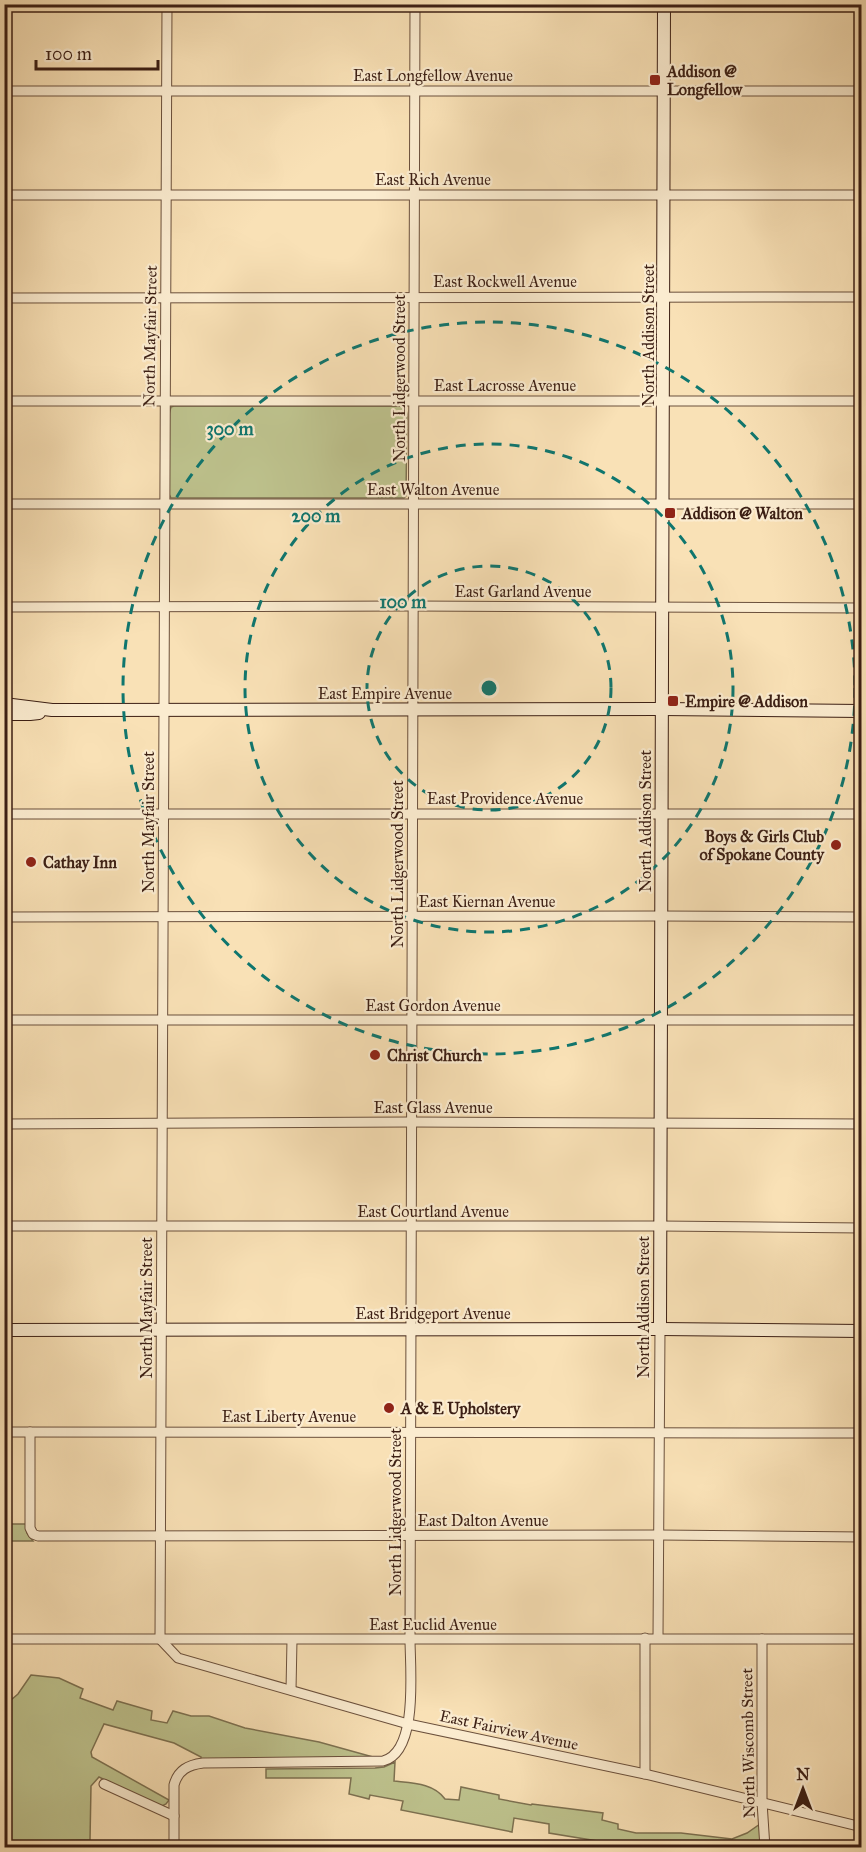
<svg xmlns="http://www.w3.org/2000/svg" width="866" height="1852" font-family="'IM FELL Great Primer',serif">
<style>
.green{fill:#bec38e;stroke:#7d7151;stroke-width:1.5}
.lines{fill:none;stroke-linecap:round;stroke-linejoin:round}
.street-casing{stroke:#6b503c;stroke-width:11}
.secondary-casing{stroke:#3c1f14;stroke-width:14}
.street{stroke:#fbecd0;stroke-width:9}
.secondary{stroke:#fbecd0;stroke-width:12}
.ring{fill:none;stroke:#0f766e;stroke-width:3;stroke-dasharray:10 8}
.poi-dot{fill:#8f2418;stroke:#fbecd0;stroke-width:2}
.labels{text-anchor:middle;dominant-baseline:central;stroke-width:4.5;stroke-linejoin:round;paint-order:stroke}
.poi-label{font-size:16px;font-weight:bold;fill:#3c1f14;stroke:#fbecd0;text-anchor:start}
.street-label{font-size:16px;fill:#3c1f14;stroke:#fbecd0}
.centre{fill:#0f766e;stroke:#fbecd0;stroke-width:3}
.ring-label{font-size:18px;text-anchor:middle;font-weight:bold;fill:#0f766e;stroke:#fbecd0;stroke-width:4.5;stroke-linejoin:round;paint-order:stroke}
</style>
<rect width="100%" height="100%" fill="#f9e1b6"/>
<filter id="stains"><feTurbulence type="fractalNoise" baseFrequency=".00333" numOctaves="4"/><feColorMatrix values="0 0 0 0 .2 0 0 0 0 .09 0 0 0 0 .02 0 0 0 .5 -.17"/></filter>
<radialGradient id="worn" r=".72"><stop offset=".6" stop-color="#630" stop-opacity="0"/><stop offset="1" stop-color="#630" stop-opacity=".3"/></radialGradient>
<!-- green -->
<g class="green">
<polygon points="174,406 402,406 406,410 407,414 406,496 404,498 171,498 169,494 169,414 171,407"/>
<polygon points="5,1524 26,1524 27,1533 33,1541 5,1541"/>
<polygon points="31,1675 59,1678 83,1689 80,1698 113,1710 117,1701 152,1711 151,1720 167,1723 173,1711 191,1716 209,1716 245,1728 319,1742 373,1757 201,1759 201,1757 174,1743 104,1724 91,1752 92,1757 169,1800 166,1804 160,1807 99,1777 91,1786 90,1840 5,1842 5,1705 18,1694"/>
<path d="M395 1762 394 1781C412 1783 434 1783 445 1799L459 1800 461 1787 499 1795V1799L531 1805 532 1804 603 1813 602 1820 618 1824V1829L636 1833H681L732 1839 747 1833 760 1824 763 1847H634L549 1833V1824L514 1818 512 1832 401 1810 403 1801 370 1795 369 1799 349 1794 351 1778H266V1769L375 1768 384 1767Z"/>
</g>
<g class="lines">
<!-- street casing -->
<g class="street-casing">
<g id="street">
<polyline points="167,4 160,1639 178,1658 408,1724 645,1774 862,1827"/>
<polyline points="4,91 862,91"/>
<polyline points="4,195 862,195"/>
<polyline points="4,298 862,297"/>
<polyline points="4,401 862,401"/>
<polyline points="4,504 862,504"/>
<polyline points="4,607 413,606 862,608"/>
<polyline points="4,814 862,814"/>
<polyline points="4,917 661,916 862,917"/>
<polyline points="4,1020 862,1020"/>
<polyline points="4,1124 411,1122 862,1124"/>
<polyline points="4,1226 660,1226 862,1228"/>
<polyline points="4,1432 862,1433"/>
<polyline points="30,1432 30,1528 33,1534 38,1536 659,1535 862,1537"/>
<polyline points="645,1638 645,1774"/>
<polyline points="658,1638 660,1329"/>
<polyline points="4,1639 862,1639"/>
<polyline points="762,1639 762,1802 765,1848"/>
<polyline points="291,1690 292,1640"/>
<polyline points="104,1784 174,1816"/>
<polyline points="4,1847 300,1848"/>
<path d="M174 1848V1785C178 1770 188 1765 203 1763L383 1761C419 1752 410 1668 410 1639L415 4"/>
</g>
</g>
<!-- secondary casing -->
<g class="secondary-casing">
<g id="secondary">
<polyline points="4,704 52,710 72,710 662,709 862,711"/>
<polyline points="4,714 30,714 39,713"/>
<polyline points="660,1329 664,4"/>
<polyline points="4,1330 660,1329 862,1331"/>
</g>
</g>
<!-- street -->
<use href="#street" class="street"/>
<!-- secondary -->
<use href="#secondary" class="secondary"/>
</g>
<!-- distance rings -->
<g class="ring">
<circle cx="489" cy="688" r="122"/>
<circle cx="489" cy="688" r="244"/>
<circle cx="489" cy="688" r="366"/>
</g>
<!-- markers -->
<g class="poi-dot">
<rect x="649" y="74" width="12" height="12" rx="3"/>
<rect x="664" y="507" width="12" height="12" rx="3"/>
<rect x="667" y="695" width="12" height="12" rx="3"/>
<circle cx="836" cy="845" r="6"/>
<circle cx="31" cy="862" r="6"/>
<circle cx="375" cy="1055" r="6"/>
<circle cx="389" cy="1408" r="6"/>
</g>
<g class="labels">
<!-- poi labels -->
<g class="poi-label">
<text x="667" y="71">Addison @<tspan x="667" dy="18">Longfellow</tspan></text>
<text x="682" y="513">Addison @ Walton</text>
<text x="685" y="701">Empire @ Addison</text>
<text x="824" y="836" text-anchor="end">Boys &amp; Girls Club<tspan x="824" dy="18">of Spokane County</tspan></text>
<text x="43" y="862">Cathay Inn</text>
<text x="387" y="1055">Christ Church</text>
<text x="401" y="1408">A &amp; E Upholstery</text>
</g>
<!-- street labels -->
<g class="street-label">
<text x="433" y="75">East Longfellow Avenue</text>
<text x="433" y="179">East Rich Avenue</text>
<text x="505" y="281">East Rockwell Avenue</text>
<text transform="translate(648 335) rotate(-90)">North Addison Street</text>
<text transform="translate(150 336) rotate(-89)">North Mayfair Street</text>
<text transform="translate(399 378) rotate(-90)">North Lidgerwood Street</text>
<text x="505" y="385">East Lacrosse Avenue</text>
<text x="433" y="489">East Walton Avenue</text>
<text x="523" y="591">East Garland Avenue</text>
<text x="385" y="693">East Empire Avenue</text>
<text x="505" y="798">East Providence Avenue</text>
<text transform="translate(645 821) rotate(-90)">North Addison Street</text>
<text transform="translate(148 822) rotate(-90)">North Mayfair Street</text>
<text transform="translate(397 864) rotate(-90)">North Lidgerwood Street</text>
<text x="487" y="901">East Kiernan Avenue</text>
<text x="433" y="1005">East Gordon Avenue</text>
<text x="433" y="1107">East Glass Avenue</text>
<text x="433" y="1211">East Courtland Avenue</text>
<text transform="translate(643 1307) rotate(-90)">North Addison Street</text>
<text transform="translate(146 1308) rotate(-90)">North Mayfair Street</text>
<text x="433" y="1313">East Bridgeport Avenue</text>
<text x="289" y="1416">East Liberty Avenue</text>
<text transform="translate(395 1512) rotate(-90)">North Lidgerwood Street</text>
<text x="483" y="1520">East Dalton Avenue</text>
<text x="433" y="1624">East Euclid Avenue</text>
<text transform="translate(509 1730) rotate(12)">East Fairview Avenue</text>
<text transform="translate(748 1743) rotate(-91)">North Wiscomb Street</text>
</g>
</g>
<circle cx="489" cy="688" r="9" class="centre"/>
<g class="ring-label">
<text x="230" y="435">300 m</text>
<text x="316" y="522">200 m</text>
<text x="403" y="608">100 m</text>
</g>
<!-- margin -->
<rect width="866" height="1852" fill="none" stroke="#f9e1b6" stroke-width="24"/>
<rect x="6" y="6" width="854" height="1840" fill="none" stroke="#3c1f14" stroke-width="3"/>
<rect x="12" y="12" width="842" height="1828" fill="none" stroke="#3c1f14" stroke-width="1.5"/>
<!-- north arrow -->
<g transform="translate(803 1789)" stroke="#fbecd0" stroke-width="4.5" paint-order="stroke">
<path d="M0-4.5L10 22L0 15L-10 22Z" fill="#3c1f14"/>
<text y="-9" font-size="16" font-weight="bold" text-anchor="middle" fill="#3c1f14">N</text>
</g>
<!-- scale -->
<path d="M36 60v9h122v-9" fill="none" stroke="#3c1f14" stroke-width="3"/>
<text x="45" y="60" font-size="18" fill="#3c1f14" stroke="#fbecd0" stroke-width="4.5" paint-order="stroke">100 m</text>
<rect width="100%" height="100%" filter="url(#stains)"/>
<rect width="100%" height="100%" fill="url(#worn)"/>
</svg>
